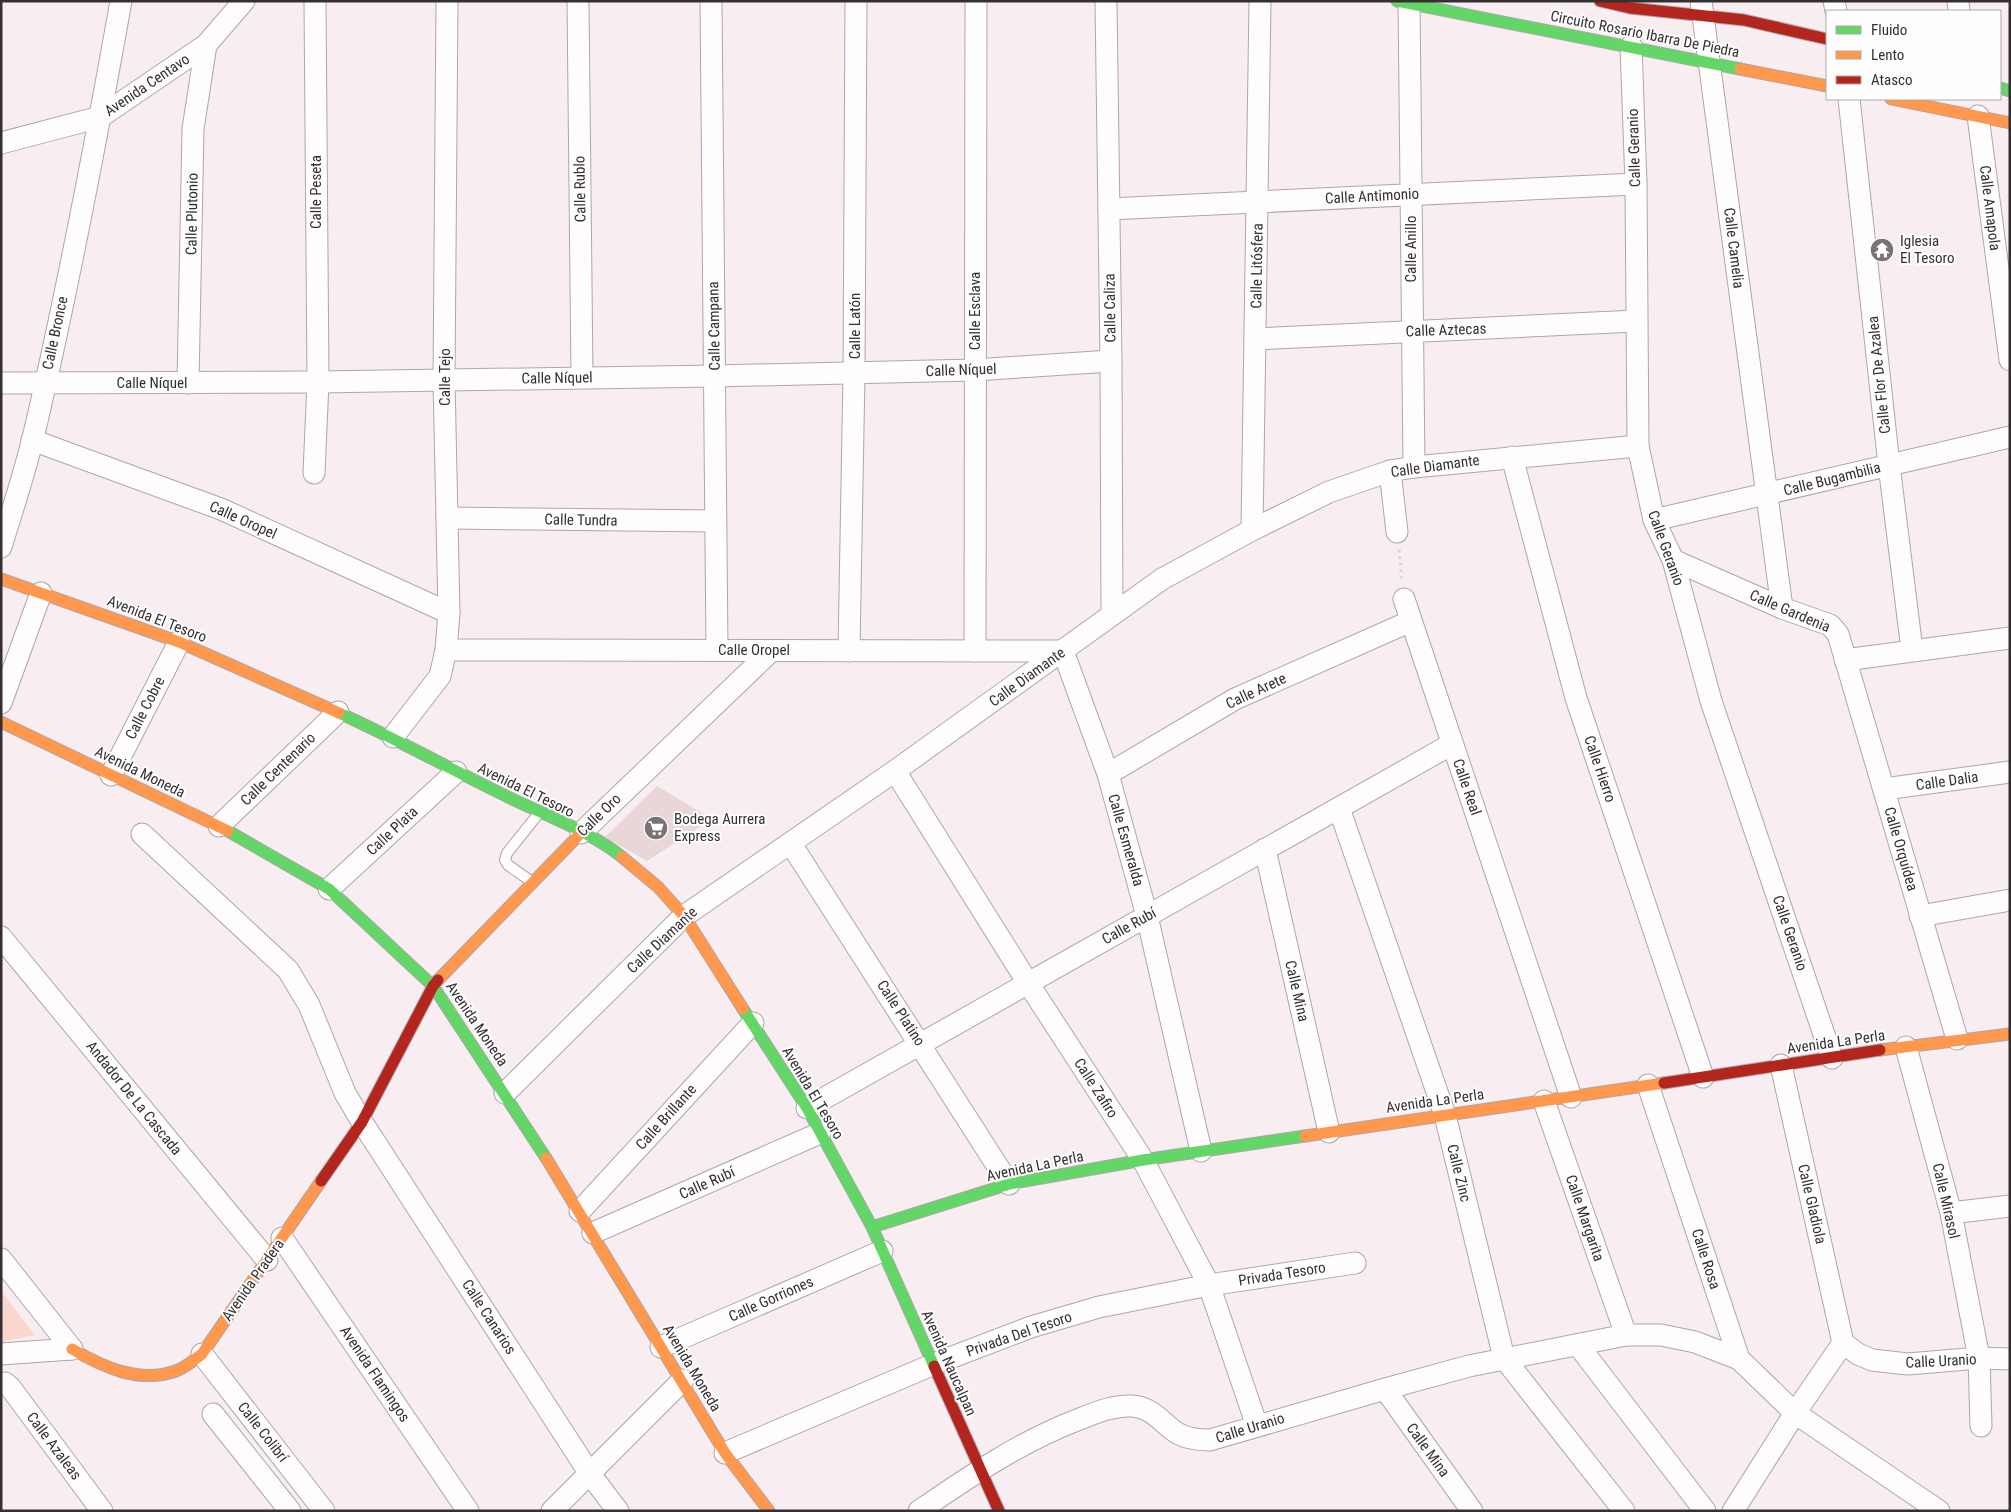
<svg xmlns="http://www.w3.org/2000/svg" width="2011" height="1512" font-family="'Roboto Condensed',sans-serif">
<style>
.park{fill:#fbd6ce}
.building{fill:#e9d7d8}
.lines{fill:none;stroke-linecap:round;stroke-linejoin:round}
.lane-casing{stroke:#aea6a8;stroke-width:12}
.street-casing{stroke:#aea6a8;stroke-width:23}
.fast-casing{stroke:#aea6a8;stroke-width:13}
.slow-casing{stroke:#aea6a8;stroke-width:13}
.jam-casing{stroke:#aea6a8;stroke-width:13}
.path{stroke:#d7d4d5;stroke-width:3;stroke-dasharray:2.5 4;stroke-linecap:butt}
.lane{stroke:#fefcfd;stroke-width:10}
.street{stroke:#fefcfd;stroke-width:21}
.fast{stroke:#63d668;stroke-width:11}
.slow{stroke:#ff974d;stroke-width:11}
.jam{stroke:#b3261e;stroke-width:11}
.labels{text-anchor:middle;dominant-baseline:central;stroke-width:4;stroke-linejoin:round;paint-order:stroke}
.street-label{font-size:15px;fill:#362f31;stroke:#fdfdfd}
.poi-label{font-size:15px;fill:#362f31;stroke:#fdfdfd;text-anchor:start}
</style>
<rect width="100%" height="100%" fill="#f8eef1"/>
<!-- park -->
<polygon class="park" points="1,1291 35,1335 1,1342"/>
<!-- building -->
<polygon class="building" points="657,786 712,819 647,861 605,837"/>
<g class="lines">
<!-- lane casing -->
<g class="lane-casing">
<polyline id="lane" points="532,882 508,865 505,860 507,853 539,813"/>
</g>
<!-- street casing -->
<g class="street-casing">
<g id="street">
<polyline points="578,1 582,377"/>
<polyline points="711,1 717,650"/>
<polyline points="1106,1 1111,361 1112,614"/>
<polyline points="1409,1 1414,467"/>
<polyline points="1701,1 1782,608"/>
<polyline points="1834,1 1836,11"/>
<polyline points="1958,1 1959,11"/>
<polyline points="1631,46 1636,184 1638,446 1654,520 1673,560 1711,701 1832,1058"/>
<polyline points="1849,99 1889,465 1912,650"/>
<polyline points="1978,116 2010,360"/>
<polyline points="1,143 100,117 206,45 244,1"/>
<polyline points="1109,209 1636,184"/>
<polyline points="1255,339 1636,321"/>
<polyline points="1,383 318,382 715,376 974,370 1111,361"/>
<polyline points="188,383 193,129 206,45"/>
<polyline points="32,440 221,509 449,613"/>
<polyline points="1512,457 1576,698 1703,1077"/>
<polyline points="1390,471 1397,532"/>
<polyline points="314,473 318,382 315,1"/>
<polyline points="447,518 715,521"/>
<polyline points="1654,520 2010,437"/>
<polyline points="1252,530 1260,1"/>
<path d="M1 547C12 511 24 475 33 438 67 294 95 147 121 1"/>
<polyline points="1673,560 1782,608 1830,625 1838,634 1957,1039"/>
<polyline points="1404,599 1571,1097"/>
<polyline points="446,650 1063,651 1108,774 1147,916 1201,1151"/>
<polyline points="849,651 854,373 856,1"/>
<polyline points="975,651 976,1"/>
<polyline points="1845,660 2010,638"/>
<polyline points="1,703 41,593"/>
<polyline points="393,737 440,676 446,650 449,613 444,380 447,1"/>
<polyline points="895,771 1028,983 1143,1160 1209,1285 1257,1426"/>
<polyline points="1108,774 1235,699 1411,621"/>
<polyline points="111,775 179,642"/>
<polyline points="1884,789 2010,772"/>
<polyline points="1339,808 1445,1115 1504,1358 1624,1511"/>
<polyline points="219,826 338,712"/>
<polyline points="581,833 771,651"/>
<polyline points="142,834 288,970 309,1005 345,1093 362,1122 590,1474 618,1511"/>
<polyline points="791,844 1009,1184"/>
<polyline points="1265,849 1329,1132"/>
<polyline points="329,889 456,772"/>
<polyline points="1920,916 2010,900"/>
<polyline points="1,937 267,1260"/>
<polyline points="1906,1047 1951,1213 1979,1358 1981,1426"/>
<polyline points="1781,1065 1843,1343"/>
<polyline points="1648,1085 1739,1359 1795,1413 1939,1511"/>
<polyline points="505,1093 684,916 895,771 1162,579 1252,530 1329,492 1390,471 1414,467 1638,446"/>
<polyline points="1544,1101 1626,1335"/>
<polyline points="807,1108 1452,744"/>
<polyline points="580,1211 753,1023"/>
<polyline points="1951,1213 2010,1206"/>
<polyline points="593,1233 820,1133"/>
<polyline points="282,1238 468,1511"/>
<polyline points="1,1259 72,1349"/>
<polyline points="1843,1343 1858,1354 1872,1360 1908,1364 1979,1358 2010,1359"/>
<polyline points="1578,1345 1705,1511"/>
<polyline points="661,1347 882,1251"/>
<polyline points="1,1354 72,1349"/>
<polyline points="202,1354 324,1511"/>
<polyline points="1,1384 5,1383 10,1387 102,1511"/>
<polyline points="1385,1389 1472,1511"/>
<polyline points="213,1414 290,1511"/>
<polyline points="725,1453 934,1364 1031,1327 1099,1307 1209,1285 1355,1263"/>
<polyline points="552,1511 683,1380"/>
<path d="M919 1511C970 1476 1020 1442 1077 1420 1095 1413 1113 1405 1132 1406 1152 1407 1162 1423 1177 1433 1187 1439 1198 1440 1210 1440L1385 1389 1469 1366 1626 1335H1661L1695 1342 1739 1359"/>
<polyline points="1733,1511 1795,1413 1843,1343"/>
</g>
</g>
<!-- fast casing -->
<g class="fast-casing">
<g id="fast">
<polyline points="1397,1 1740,69"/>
<polyline points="2000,88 2010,91"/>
<path d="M339 713C395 738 448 768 504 795 540 813 592 832 622 857"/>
<polyline points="228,831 329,889 433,986 546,1158"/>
<polyline points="743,1009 807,1108 872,1227 934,1366"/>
<polyline points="872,1227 1009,1184 1143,1160 1305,1136"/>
</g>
</g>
<!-- slow casing -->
<g class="slow-casing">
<g id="slow">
<polyline points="1740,69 1827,86"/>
<polyline points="1891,99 2010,123"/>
<polyline points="1,579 179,642 339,713"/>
<polyline points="1,722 228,831"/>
<polyline points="622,857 658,887 684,916 743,1009"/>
<polyline points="438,980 581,833"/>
<polyline points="1880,1050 2010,1034"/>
<polyline points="1305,1136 1664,1083"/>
<polyline points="546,1158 725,1453 769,1511"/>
<path d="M72 1349C103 1367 139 1384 176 1371 185 1368 194 1360 202 1354L321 1181"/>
</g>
</g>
<!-- jam casing -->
<g class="jam-casing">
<g id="jam">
<polyline points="1600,1 1630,8 1744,20 1827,39"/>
<polyline points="1664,1083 1880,1050"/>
<polyline points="321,1181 362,1122 433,986 438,980"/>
<polyline points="934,1366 999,1511"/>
</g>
</g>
<!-- path -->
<polyline class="path" points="1399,550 1402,581"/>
<!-- lane -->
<use href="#lane" class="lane"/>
<!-- street -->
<use href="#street" class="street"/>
<!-- fast -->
<use href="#fast" class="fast"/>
<!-- slow -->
<use href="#slow" class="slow"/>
<!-- jam -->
<use href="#jam" class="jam"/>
</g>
<!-- icons -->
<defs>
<g id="temple-disc" transform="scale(1.25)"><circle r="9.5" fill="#7a7274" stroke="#fdfdfd"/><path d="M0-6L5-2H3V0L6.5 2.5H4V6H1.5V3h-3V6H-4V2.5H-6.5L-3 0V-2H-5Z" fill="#fff"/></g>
<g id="supermarket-disc" transform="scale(1.25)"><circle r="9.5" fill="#7a7274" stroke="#fdfdfd"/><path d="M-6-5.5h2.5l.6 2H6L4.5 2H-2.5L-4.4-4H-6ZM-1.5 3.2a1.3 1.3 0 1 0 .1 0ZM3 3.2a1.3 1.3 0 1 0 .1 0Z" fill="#fff"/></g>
</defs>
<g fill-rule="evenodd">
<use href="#temple-disc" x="1882" y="250"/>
<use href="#supermarket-disc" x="656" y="828"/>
</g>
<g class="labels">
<!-- street labels -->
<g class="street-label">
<text transform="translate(1645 34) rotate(11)">Circuito Rosario Ibarra De Piedra</text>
<text transform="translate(147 85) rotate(-34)">Avenida Centavo</text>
<text transform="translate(1634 148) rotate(-92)">Calle Geranio</text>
<text transform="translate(580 189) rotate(-91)">Calle Rublo</text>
<text transform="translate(316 192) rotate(-90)">Calle Peseta</text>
<text transform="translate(1372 196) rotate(-3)">Calle Antimonio</text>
<text transform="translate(1990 208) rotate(83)">Calle Amapola</text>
<text transform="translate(192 214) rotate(-89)">Calle Plutonio</text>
<text transform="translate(1734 248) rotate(83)">Calle Camelia</text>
<text transform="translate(1411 249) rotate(-90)">Calle Anillo</text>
<text transform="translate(1257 266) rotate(-89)">Calle Litósfera</text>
<text transform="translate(1110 308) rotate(-91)">Calle Caliza</text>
<text transform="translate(975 311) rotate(-90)">Calle Esclava</text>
<text transform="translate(714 326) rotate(-91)">Calle Campana</text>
<text transform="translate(855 326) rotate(-90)">Calle Latón</text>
<text transform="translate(1446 330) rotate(-2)">Calle Aztecas</text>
<text transform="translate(55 333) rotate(-78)">Calle Bronce</text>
<text transform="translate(961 370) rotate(-2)">Calle Níquel</text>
<text transform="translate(1879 375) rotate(-96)">Calle Flor De Azalea</text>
<text transform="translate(445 377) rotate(-90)">Calle Tejo</text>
<text transform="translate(557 378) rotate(-1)">Calle Níquel</text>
<text x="152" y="383">Calle Níquel</text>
<text transform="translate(1435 466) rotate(-8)">Calle Diamante</text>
<text transform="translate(1832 479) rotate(-14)">Calle Bugambilia</text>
<text transform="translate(243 520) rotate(24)">Calle Oropel</text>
<text transform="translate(581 520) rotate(1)">Calle Tundra</text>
<text transform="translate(1666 548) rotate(70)">Calle Geranio</text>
<text transform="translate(1790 611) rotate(23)">Calle Gardenia</text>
<text transform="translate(157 619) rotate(21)">Avenida El Tesoro</text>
<text x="754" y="650">Calle Oropel</text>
<text transform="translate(1027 677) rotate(-36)">Calle Diamante</text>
<text transform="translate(1256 691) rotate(-25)">Calle Arete</text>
<text transform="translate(145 708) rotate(-63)">Calle Cobre</text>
<text transform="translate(278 769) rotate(-44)">Calle Centenario</text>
<text transform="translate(1600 769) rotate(71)">Calle Hierro</text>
<text transform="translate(140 772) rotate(26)">Avenida Moneda</text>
<text transform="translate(1947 781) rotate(-8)">Calle Dalia</text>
<text transform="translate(1467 787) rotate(71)">Calle Real</text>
<text transform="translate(526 790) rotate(26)">Avenida El Tesoro</text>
<text transform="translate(599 815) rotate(-44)">Calle Oro</text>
<text transform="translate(392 831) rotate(-43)">Calle Plata</text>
<text transform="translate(1126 840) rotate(74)">Calle Esmeralda</text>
<text transform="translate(1901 849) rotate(74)">Calle Orquídea</text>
<text transform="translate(1129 926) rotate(-29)">Calle Rubí</text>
<text transform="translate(1790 933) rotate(71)">Calle Geranio</text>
<text transform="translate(662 940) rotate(-43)">Calle Diamante</text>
<text transform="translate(1297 991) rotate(77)">Calle Mina</text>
<text transform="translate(901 1013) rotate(57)">Calle Platino</text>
<text transform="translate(477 1024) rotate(56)">Avenida Moneda</text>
<text transform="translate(1836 1042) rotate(-8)">Avenida La Perla</text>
<text transform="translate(1096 1088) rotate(57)">Calle Zafiro</text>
<text transform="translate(813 1093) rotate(59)">Avenida El Tesoro</text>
<text transform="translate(134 1098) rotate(51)">Andador De La Cascada</text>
<text transform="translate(1435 1101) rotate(-8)">Avenida La Perla</text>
<text transform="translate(666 1117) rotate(-48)">Calle Brillante</text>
<text transform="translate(1035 1166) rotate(-12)">Avenida La Perla</text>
<text transform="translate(1459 1173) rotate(76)">Calle Zinc</text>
<text transform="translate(707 1183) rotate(-24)">Calle Rubí</text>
<text transform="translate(1946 1201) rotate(77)">Calle Mirasol</text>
<text transform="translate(1812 1204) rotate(77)">Calle Gladiola</text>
<text transform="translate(1585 1218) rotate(71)">Calle Margarita</text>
<text transform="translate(1706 1259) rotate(72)">Calle Rosa</text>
<text transform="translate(1282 1274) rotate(-9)">Privada Tesoro</text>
<text transform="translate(253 1280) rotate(-55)">Avenida Pradera</text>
<text transform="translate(771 1299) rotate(-24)">Calle Gorriones</text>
<text transform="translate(489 1317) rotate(57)">Calle Canarios</text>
<text transform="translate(1019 1334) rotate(-19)">Privada Del Tesoro</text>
<text transform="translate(1941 1361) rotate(-3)">Calle Uranio</text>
<text transform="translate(949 1363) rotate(66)">Avenida Naucalpan</text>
<text transform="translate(692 1368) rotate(59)">Avenida Moneda</text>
<text transform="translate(375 1374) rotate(56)">Avenida Flamingos</text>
<text transform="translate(1250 1428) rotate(-17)">Calle Uranio</text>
<text transform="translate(263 1432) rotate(52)">Calle Colibrí</text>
<text transform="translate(54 1446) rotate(53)">Calle Azaleas</text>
<text transform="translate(1428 1450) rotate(54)">Calle Mina</text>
</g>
<!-- poi labels -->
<g class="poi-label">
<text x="1900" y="241">Iglesia<tspan x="1900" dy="17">El Tesoro</tspan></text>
<text x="674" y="819">Bodega Aurrera<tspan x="674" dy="17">Express</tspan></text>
</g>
</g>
<!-- border -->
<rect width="2011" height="1512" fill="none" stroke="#362f31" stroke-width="5"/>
<!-- legend -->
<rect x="1826" y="10" width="175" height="90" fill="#fdfdfd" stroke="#adabab"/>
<rect x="1836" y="26" width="25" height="8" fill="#63d668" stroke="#adabab"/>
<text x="1871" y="35" font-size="15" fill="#362f31">Fluido</text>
<rect x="1836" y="51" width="25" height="8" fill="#ff974d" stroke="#adabab"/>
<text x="1871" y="60" font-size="15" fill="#362f31">Lento</text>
<rect x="1836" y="76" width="25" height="8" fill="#b3261e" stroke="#adabab"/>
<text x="1871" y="85" font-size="15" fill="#362f31">Atasco</text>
</svg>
